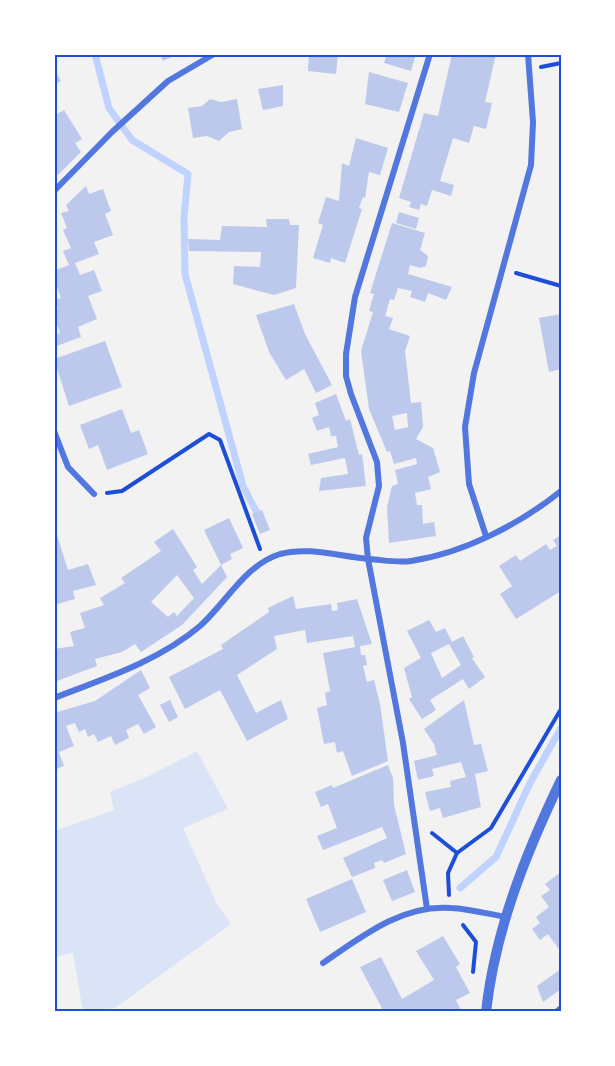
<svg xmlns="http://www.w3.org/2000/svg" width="615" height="1066" font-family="'Golos Text',sans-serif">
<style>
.green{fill:#dbe4f7}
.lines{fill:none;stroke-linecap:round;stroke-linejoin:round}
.stream{stroke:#bfd3fe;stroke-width:7}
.building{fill:#bdc9ec;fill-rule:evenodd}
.path{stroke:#1d4ed8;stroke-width:4}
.minor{stroke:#5277de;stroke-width:6}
.tertiary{stroke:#5277de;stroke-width:10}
.neatline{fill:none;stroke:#1d4ed8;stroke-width:2}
</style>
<rect width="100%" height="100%" fill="#f2f2f2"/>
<!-- green -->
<polygon class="green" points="197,751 228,809 183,828 217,904 231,924 115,1008 83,1012 73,953 54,957 54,831 114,810 110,792 151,775"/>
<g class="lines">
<!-- stream -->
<g class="stream">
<polyline points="95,54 109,108 132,140 188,174 184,218 185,274 243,486 256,511"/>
<polyline points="460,888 496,857 530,783 561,728"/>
</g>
</g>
<!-- building -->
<g class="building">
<polygon points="160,54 178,54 163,61"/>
<polygon points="309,54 338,54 336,74 308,71"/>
<polygon points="387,54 416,54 411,71 384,63"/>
<polygon points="452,54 496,54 485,102 492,103 486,129 474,126 469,143 453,138 440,181 454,185 451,196 432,190 427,206 421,204 419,210 409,207 411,202 399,198 424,113 438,116"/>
<polygon points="54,69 61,81 54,85"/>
<polygon points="369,72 408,83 399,112 365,104"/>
<polygon points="283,85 283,106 263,110 258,89"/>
<polygon points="210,99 221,102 237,99 242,129 229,132 219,141 207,136 193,138 188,108 202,106"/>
<polygon points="64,110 82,139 75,143 81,152 58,175 54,169 54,116"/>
<polygon points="356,138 388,148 380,175 369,172 365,198 363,197 359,208 362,209 345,263 331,258 330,263 313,258 323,225 318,223 326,197 339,201 342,163 349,166"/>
<polygon points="86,186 89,194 103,189 111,211 105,214 113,235 94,242 99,254 75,263 80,275 94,270 102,291 88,296 97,319 78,327 81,337 54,347 54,335 60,333 54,316 54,309 58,308 55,300 61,298 56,284 54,285 54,271 69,265 63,251 71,248 63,230 67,228 61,213 69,211 66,205"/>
<polygon points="399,212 419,218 416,229 396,223"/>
<polygon points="266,219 289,219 290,225 299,225 296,288 274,295 233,284 234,266 260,267 261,252 189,251 188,239 220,240 222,226 267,227"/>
<path d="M392 223 425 233 420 250 428 256 426 266 420 268 410 265 408 274 452 287 446 300 428 293 425 302 410 297 412 291 398 288 394 300 390 299 385 316 393 318 389 329 410 336 405 351 411 403 421 402 423 427 416 439 433 448 440 472 428 477 431 489 415 493 417 505H422L423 524 434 522 436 536 389 543 387 507 392 486 398 484 395 470 417 464 416 458 394 464 390 451 387 452 369 409 361 351 373 312 369 311 374 294 370 293ZM407 413 408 427 395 430 392 416Z"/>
<polygon points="294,304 305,334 332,385 316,393 304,369 286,380 269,352 256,315"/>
<polygon points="561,314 561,369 549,372 539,318"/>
<polygon points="105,341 122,387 69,406 54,359"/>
<polygon points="336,394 346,421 350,419 359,455 362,454 366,486 319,491 321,478 348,474 345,458 311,465 308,454 338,447 336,436 331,436 329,427 317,431 312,418 319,415 315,403"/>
<polygon points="122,409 131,433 139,430 148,454 107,470 98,445 89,449 80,425"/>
<polygon points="262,510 270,530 260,534 252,514"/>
<polygon points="229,518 243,548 230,554 232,559 221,565 204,530"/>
<polygon points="54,526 68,570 88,564 96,585 73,591 75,599 54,605"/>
<path d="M173 529 197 567 193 570 202 584 221 565 227 577 182 625 141 652 135 644 122 652 95 659 97 666 54 682V649L74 646 70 632 85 628 80 613 104 605 100 598 125 583 121 578 161 551 154 542ZM177 575 194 598 177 616 174 612 168 617 151 602Z"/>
<polygon points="561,535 561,591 516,619 500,594 512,586 499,566 516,555 520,561 546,544 550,550 557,546 553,540"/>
<polygon points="293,596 296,609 331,604 332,611 338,610 337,603 357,599 372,644 360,646 361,655 365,655 367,665 363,666 367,682 374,680 380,704 388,761 352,776 343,751 337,753 335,742 324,744 317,708 327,705 325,693 330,691 323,653 355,647 353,636 307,643 305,630 274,636 277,649 237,675 256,713 281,700 288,719 247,741 220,690 185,709 169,677 223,649 221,645 269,612 268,608"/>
<path d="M429 620 436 632 445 628 452 642 463 636 474 657 472 658 485 677 469 689 463 679 430 700 436 710 422 719 409 699 412 697 404 668 421 658 407 631ZM449 644 461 665 442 678 431 653Z"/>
<polygon points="141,670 150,688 138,695 156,727 144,734 138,724 126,730 129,738 115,745 111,736 98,742 94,734 88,737 85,729 79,732 75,723 66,726 74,746 59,752 64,766 54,770 54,713 95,701"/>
<polygon points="170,700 178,717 169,722 160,705"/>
<polygon points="464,700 474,745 481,744 488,771 475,774 481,807 443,818 440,808 430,811 425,792 451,787 450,781 466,777 461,762 432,769 434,776 418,780 414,761 437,755 434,744 424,729"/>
<polygon points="388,765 393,778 394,805 406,854 384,863 382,860 374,863 375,868 352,877 343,858 387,838 382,827 323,850 317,836 337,828 328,804 321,807 315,792 332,785 333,788"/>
<polygon points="407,870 415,892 392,901 383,880"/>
<polygon points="561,872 561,952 548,934 540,940 532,929 540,923 536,917 549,907 541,896 550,890 545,884"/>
<polygon points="352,879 366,912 320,932 306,899"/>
<polygon points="443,936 460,964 456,967 470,993 456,1000 462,1012 384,1012 360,967 381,957 402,999 434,980 416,951"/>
<polygon points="561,969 561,989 543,1002 537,986"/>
</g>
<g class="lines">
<!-- path -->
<g class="path">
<polyline points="541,67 561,63"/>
<polyline points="516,273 561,286"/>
<polyline points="107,493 122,491 209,434 220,440 260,549"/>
<polyline points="432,833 457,853"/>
<polyline points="449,895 448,873 457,853 491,828 561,709"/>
<polyline points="463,925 476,942 473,972"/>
</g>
<!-- minor -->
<g class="minor">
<polyline points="54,191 112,132 168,81 214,54"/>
<polyline points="54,431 68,467 94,494"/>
<polyline points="486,536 469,484 465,427 474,373 531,165 533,122 528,54"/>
<path d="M54 698C103 679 159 661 200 626 226 603 245 565 280 554 309 546 341 557 370 559 383 560 398 563 411 561 464 553 520 524 561 491"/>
<polyline points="427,909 403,743 368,559 366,538 379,486 377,462 351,394 346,376 346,354 355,297 430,54"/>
<path d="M323 963C361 937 402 904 451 908 470 909 488 914 506 917"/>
<polyline points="556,1012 561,1008"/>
</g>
<!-- tertiary -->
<path class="tertiary" d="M486 1012C495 930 526 853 561 780"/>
</g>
<!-- border -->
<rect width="615" height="1066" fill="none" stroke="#ffffff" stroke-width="111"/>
<rect x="56" y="56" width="504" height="954" class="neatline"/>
</svg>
